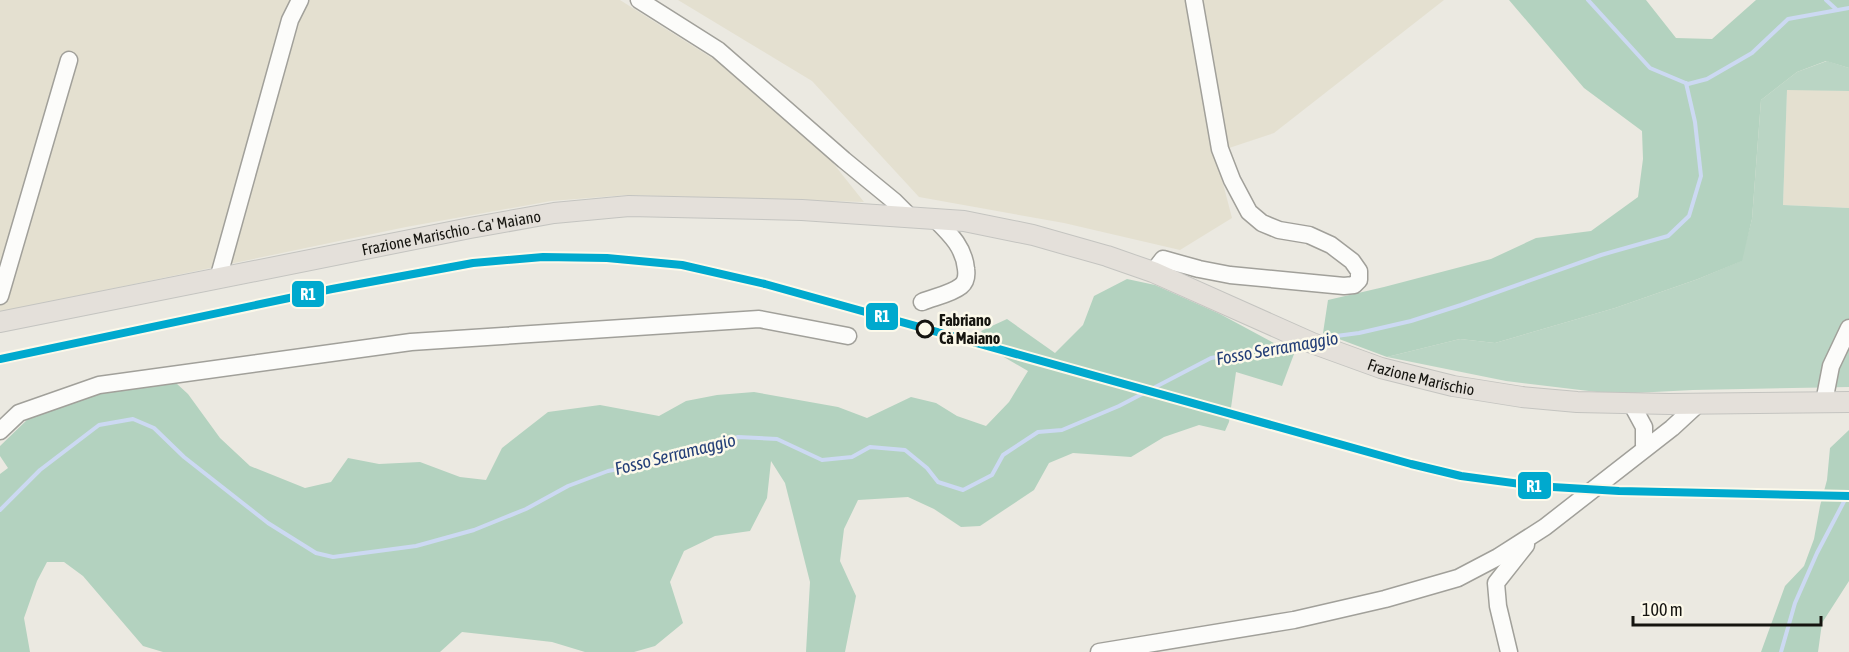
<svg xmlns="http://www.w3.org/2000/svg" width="1849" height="652" font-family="'Asap Condensed',sans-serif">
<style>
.built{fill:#e4e0d0}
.green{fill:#bad5c4}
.forest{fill:#b3d2bf}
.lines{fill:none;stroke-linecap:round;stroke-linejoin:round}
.stream{stroke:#ccd9f2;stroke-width:4}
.minor-casing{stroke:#a1a09a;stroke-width:19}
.major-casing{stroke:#c4c4c0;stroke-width:22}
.minor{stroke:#fcfcfa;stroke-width:16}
.major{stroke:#e4e0da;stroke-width:20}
.rail-1-casing{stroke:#fcf9ea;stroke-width:12}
.rail-1{stroke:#00a9ce;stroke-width:8}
.stop-dot{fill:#fcf9ea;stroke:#15140f;stroke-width:3}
.labels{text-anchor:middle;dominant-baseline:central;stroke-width:5;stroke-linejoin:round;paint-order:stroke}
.street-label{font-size:16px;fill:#15140f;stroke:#fcf9ea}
.stop-label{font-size:16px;font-weight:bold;fill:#15140f;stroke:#fcf9ea;text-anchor:start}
.water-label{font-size:18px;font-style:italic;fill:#233e77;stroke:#fcf9ea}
.line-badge{stroke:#fcf9ea;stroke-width:2}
.badge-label{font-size:16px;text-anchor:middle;font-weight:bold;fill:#fff}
</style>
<rect width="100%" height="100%" fill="#ebe9e1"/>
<!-- built -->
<g class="built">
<polygon points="0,0 620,0 723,65 821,148 864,202 627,195 551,201 406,227 0,312"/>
<polygon points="678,0 1189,0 1214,149 1232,218 1180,250 1064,223 919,197 812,81"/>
<polygon points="1198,0 1444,0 1274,133 1229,148"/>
<polygon points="1787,89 1849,91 1849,208 1783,205"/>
</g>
<!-- green -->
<polygon class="green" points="1827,61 1849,68 1849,91 1787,90 1783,205 1849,208 1849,387 1693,390 1614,394 1506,381 1387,357 1460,339 1495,343 1615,308 1698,279 1741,261 1752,219 1761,100 1797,72"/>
<!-- forest -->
<g class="forest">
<polygon points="1509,0 1646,0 1676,38 1712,39 1756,0 1849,0 1849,68 1826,61 1797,72 1761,100 1752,219 1742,261 1698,279 1615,308 1495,343 1460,339 1387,357 1323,333 1328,300 1384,287 1491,259 1536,238 1591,231 1638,197 1643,159 1642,131 1584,88"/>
<polygon points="1127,279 1155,285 1220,314 1294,354 1282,386 1236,372 1229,422 1225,431 1199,425 1164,437 1131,457 1073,453 1049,463 1034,490 980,526 961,527 934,509 908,497 858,500 844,529 840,561 856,596 845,652 806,652 810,582 785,483 771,461 767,498 750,531 715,536 684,551 670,582 683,623 655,646 634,652 585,652 552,642 462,632 440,652 163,652 143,646 83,576 64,562 47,562 37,581 24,618 30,652 0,652 0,474 8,468 0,456 0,446 30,417 82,392 176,383 188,394 220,438 250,466 305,488 331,482 348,458 379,464 420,462 460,477 486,480 502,448 548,412 600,405 659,416 686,401 717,395 754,392 838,407 867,418 911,397 936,403 957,416 986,426 1009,402 1028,371 997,353 981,331 1007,319 1055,353 1083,325 1094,296"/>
<polygon points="1849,430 1849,581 1822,623 1818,652 1761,652 1785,586 1804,566 1814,539 1820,506 1827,480 1830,448"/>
</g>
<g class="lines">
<!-- stream -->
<g class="stream">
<polyline points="1588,0 1650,68 1688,84 1707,79 1752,53 1788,19 1849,8"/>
<polyline points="1826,0 1837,10"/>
<polyline points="1321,338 1359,333 1411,321 1461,305 1601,255 1668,236 1689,216 1701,176 1695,122 1686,83"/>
<polyline points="0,510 40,470 99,425 133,419 154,428 184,457 268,523 316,553 333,557 416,546 474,530 526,509 568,486 608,471 679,457 701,448 738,437 777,439 822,460 852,457 870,447 905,450 927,468 938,482 963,490 992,475 1003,455 1038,432 1062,430 1119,406 1211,358 1258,350 1293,342"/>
<polyline points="1781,652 1795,603 1817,553 1849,492"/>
</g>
<!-- minor casing -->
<g class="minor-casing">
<g id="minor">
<polyline points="639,0 718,50 844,160 894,201 910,217"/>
<polyline points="1153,272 1163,259 1199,269 1230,275 1344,286 1354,285 1359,280 1359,271 1352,261 1331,245 1309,235 1279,230 1262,223 1249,212 1232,180 1220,149 1194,0"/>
<polyline points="218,279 290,20 300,0"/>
<polyline points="0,296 69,60"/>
<path d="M922 302C934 297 951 294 961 286 966 282 967 276 966 269 964 247 950 234 935 219"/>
<polyline points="1824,402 1831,366 1849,328"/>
<polyline points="1631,403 1644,427 1644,445"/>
<polyline points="0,431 19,413 99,385 411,342 759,319 848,336"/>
<polyline points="1099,652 1294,620 1385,599 1458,578 1498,557 1545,527 1672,428 1698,404"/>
<polyline points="1509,652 1498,606 1496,583 1526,545"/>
</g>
</g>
<!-- major casing -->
<g class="major-casing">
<g id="major">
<path id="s1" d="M0 322 470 228 554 213 629 206 802 210 964 221 1033 235 1107 256 1153 272 1312 343 1381 368 1453 386 1522 397 1577 402 1669 404 1849 402"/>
</g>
</g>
<!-- minor -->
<use href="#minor" class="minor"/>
<!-- major -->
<use href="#major" class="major"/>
<!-- rail-1 casing -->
<g class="rail-1-casing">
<polyline id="rail-1" points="0,359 332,289 473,263 543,257 607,258 682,265 765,284 1411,464 1461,476 1536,486 1619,491 1849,496"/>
</g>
<!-- rail-1 -->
<use href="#rail-1" class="rail-1"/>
</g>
<!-- markers -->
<circle class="stop-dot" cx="925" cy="329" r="8"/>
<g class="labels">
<!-- street labels -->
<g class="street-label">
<text stroke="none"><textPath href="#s1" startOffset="460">Frazione Marischio - Ca' Maiano</textPath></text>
<text stroke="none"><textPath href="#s1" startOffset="1460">Frazione Marischio</textPath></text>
</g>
<!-- stop labels -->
<g class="stop-label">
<text x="939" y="320">Fabriano<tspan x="939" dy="18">Cà Maiano</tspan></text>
</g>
<!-- water labels -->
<g class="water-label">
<text transform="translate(1277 348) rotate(-10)">Fosso Serramaggio</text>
<text transform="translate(675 454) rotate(-14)">Fosso Serramaggio</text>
</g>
</g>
<g class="line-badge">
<rect x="291" y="280" width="34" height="28" rx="6" fill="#00a9ce"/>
<rect x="865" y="302" width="34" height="29" rx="6" fill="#00a9ce"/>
<rect x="1517" y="471" width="35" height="29" rx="6" fill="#00a9ce"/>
</g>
<g class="badge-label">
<text x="308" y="300">R1</text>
<text x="882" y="322">R1</text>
<text x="1534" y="492">R1</text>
</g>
<!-- scale -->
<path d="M1633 616v9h188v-9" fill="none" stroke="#15140f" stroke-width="3"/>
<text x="1642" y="616" font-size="18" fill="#15140f" stroke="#fcf9ea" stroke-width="4.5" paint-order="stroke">100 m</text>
</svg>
